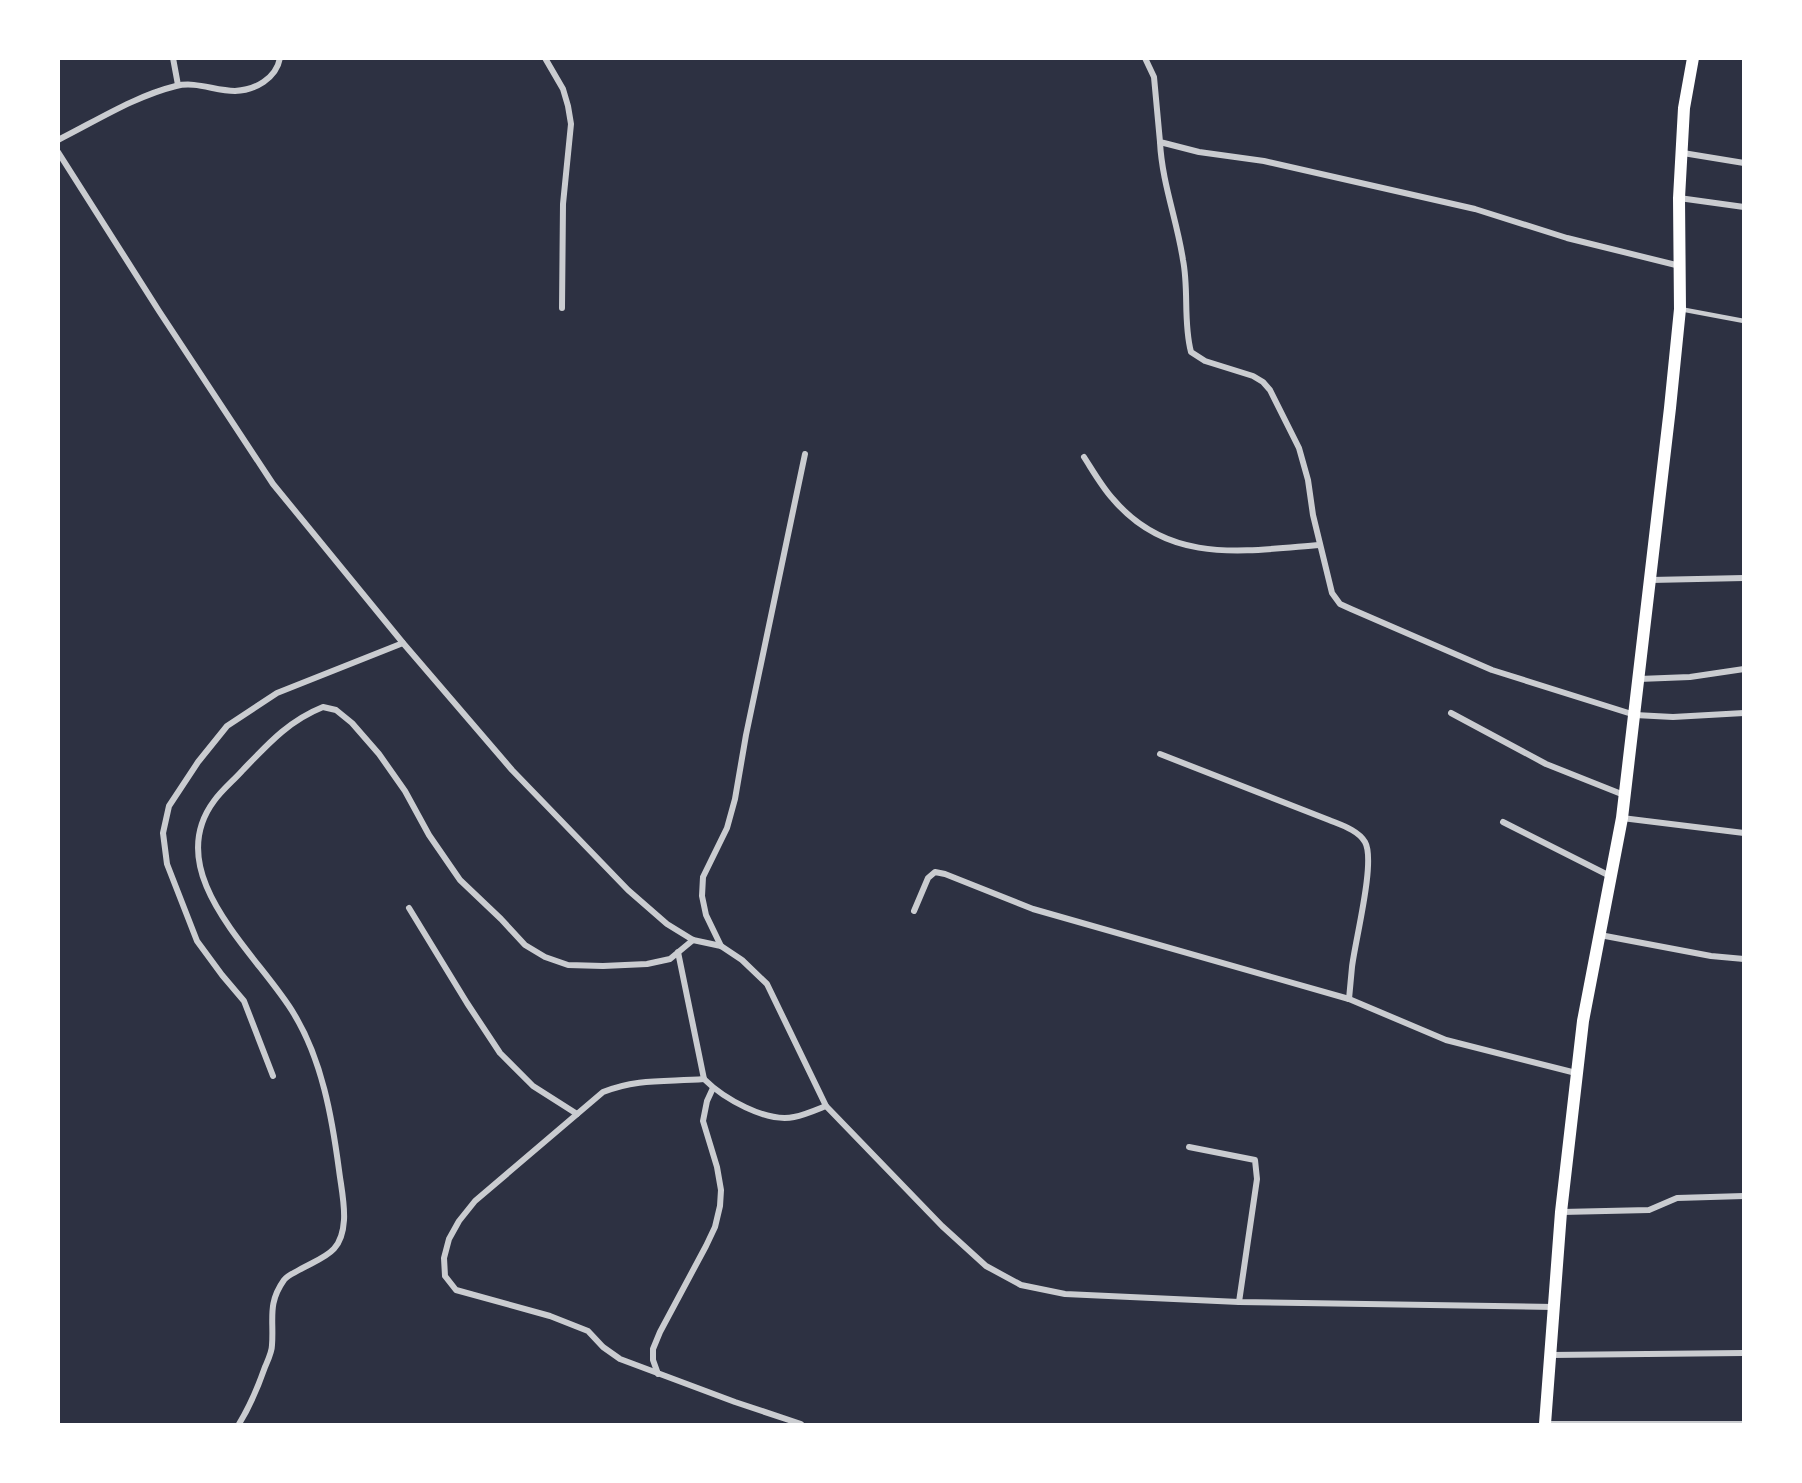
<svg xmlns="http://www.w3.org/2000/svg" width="1802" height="1483" font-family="Inter,sans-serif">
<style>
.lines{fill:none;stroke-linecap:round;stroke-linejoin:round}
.service{stroke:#caccd0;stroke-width:4.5}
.minor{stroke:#caccd0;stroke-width:6}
.secondary{stroke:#fff;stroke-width:12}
</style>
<rect width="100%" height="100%" fill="#2d3142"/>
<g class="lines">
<!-- service -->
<polyline class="service" points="1680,309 1744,321"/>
<!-- minor -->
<g class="minor">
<polyline points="173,58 178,85"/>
<polyline points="545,58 563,89 568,106 571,124 563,204 562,308"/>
<polyline points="1145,58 1154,77 1160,142 1199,152 1264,161 1475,209 1567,238 1680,266"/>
<path d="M58 140C96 121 135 96 176 86 196 81 215 91 235 91 255 90 276 79 280 58"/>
<path d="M1160 142C1162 183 1177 220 1183 260 1189 290 1183 322 1191 352L1205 361 1253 376 1263 382 1270 390 1299 448 1308 480 1313 515 1332 593 1340 604 1351 609 1492 670 1635 715 1673 717 1744 713"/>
<polyline points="58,152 159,311 273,484 403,643 512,770 628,890 667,924 693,940 721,946 742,960 767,984 826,1106 942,1226 986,1266 1021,1285 1065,1294 1239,1302 1554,1307"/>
<polyline points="1683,153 1744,163"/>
<polyline points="1679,198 1744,207"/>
<path d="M1084 457C1093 471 1102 487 1113 499 1169 565 1243 551 1320 545"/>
<polyline points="1651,580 1744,578"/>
<polyline points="1639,679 1690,677 1744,669"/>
<polyline points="1451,713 1546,764 1624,795"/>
<path d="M1160 754 1329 820C1341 825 1358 830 1365 842 1376 861 1355 941 1352 967 1351 977 1350 989 1349 999"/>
<polyline points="1622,818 1744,833"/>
<polyline points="1503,822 1610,876"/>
<polyline points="409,908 467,1003 500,1053 533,1086 577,1114"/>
<polyline points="914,911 928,878 935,872 945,874 1033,909 1349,999 1446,1040 1576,1073"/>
<polyline points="1600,935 1711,956 1744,959"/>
<polyline points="721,946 706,915 702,896 703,877 727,828 735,799 746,735 805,454"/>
<path d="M678 952 704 1079C723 1098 766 1123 794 1117 805 1115 816 1110 826 1106"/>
<polyline points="273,1076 244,1001 222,975 197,941 167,864 163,833 169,806 198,762 227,726 277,693 403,643"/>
<path d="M704 1079C667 1082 638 1078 603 1092L475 1201 459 1221 449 1239 444 1258 445 1276 456 1290 550 1316 588 1331 603 1347 620 1359 735 1402 801 1424"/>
<polyline points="1189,1147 1255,1160 1257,1179 1239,1302"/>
<polyline points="1562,1212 1649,1210 1677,1198 1744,1196"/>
<polyline points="1550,1355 1744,1353"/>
<polyline points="658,1374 653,1360 653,1349 660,1332 706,1246 715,1227 720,1206 721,1190 717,1167 703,1121 707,1101 713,1088"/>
<path d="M239 1424C250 1406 258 1387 265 1367 268 1360 272 1352 272 1345 274 1319 267 1304 284 1280 288 1275 294 1273 299 1270 324 1256 342 1254 344 1220 345 1204 341 1186 339 1170 332 1117 322 1060 294 1014 260 956 159 875 214 801 222 790 233 781 242 771 267 745 288 721 323 707L336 710 352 723 379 754 405 791 429 835 460 880 501 919 525 945 545 957 568 965 603 966 647 964 670 959 693 940"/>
<polyline points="1545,1424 1744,1424"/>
</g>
<!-- secondary -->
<polyline class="secondary" points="1545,1424 1561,1212 1583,1021 1622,818 1670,408 1680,309 1679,198 1684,108 1693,58"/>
</g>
<!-- border -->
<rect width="1802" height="1483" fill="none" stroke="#ffffff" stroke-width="120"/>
</svg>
